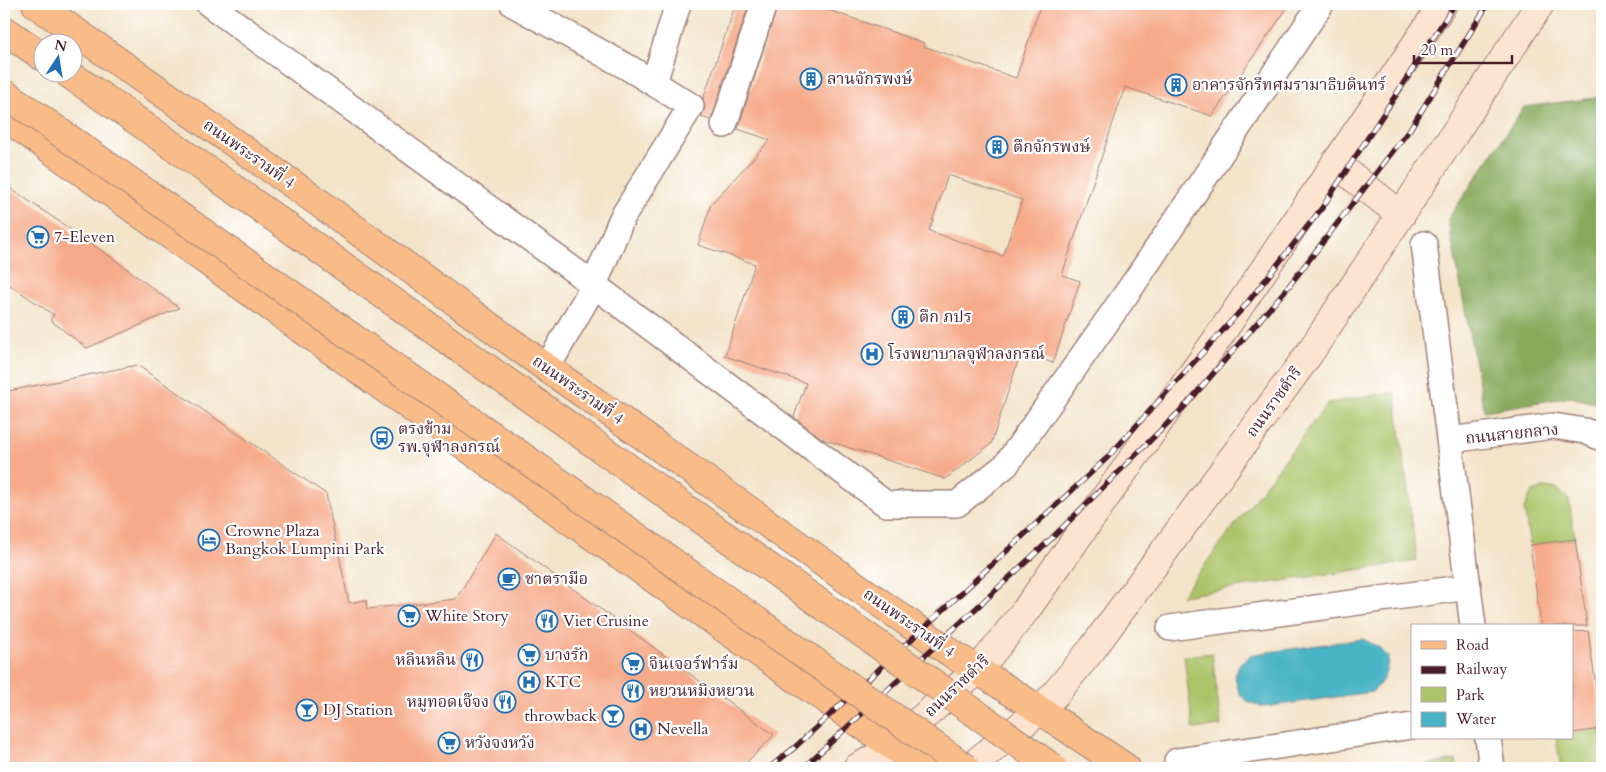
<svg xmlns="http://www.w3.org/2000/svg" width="1606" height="772" font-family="Cardo,'Noto Serif Thai',serif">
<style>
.green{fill:#abc469;stroke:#7a724a}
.forest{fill:#88aa5d;stroke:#696444}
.water{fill:#47b3c5;stroke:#486978}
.building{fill:#f6aa89;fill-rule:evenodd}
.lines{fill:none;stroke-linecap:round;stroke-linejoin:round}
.street-casing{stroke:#9e817a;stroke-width:28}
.secondary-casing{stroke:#9e817a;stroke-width:30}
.primary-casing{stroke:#9e817a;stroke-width:30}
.street{stroke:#fff;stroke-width:25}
.secondary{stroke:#fde4d0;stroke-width:28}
.primary{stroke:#f9bc89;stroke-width:28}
.rail-casing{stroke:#4a1f2b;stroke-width:5.5}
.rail{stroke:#fff;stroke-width:4;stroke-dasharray:11;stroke-linecap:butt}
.primary-bridge-casing{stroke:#9e817a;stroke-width:30;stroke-linecap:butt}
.primary-bridge{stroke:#f9bc89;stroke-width:28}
.labels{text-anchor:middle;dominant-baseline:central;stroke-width:4.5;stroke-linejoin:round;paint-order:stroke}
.poi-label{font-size:16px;fill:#4a1f2b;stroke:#fff;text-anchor:start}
.street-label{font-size:16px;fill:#4a1f2b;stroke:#fff}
</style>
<rect width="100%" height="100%" fill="#fff"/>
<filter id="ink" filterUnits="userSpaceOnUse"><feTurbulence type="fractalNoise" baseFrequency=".02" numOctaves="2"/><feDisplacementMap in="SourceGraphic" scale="10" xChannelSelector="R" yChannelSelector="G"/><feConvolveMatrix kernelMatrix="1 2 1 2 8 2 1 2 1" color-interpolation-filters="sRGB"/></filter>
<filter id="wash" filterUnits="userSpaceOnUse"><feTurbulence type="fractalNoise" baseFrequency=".0096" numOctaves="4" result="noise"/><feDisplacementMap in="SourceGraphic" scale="20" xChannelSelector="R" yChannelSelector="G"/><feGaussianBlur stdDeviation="1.12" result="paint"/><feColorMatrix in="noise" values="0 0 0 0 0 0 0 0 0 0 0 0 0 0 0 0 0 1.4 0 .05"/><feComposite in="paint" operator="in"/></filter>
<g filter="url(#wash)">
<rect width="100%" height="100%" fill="#f3e3c8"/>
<!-- green -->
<g class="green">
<polygon points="1395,392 1417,561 1181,596 1328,403"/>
<polygon points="1546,487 1558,489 1569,500 1575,539 1530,545 1524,509 1531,493"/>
<polygon points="1212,653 1221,726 1193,729 1184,656"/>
<polygon points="1602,729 1602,768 1561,768 1556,738 1572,738 1572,733"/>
<polygon points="1456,760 1457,768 1406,768"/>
</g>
<!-- forest -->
<polygon class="forest" points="1602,97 1602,405 1571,397 1484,411 1448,219 1524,107"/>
<!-- water -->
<path class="water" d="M1363 639 1380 648 1388 657C1387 674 1384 681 1372 692L1264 707 1249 702 1240 695 1237 686 1235 676 1240 663 1254 654Z"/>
<g id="blocks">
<!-- building -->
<g class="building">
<polygon points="736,4 749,4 711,120 701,117 705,107 703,99"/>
<path d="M778 4H811L924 43 923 46 1016 78 1041 4H1290L1212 116 1125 87 1062 275 1080 281 1053 363 1021 352 991 444 945 479 823 439 794 417 806 383 725 356 755 264 698 245 711 204 770 140 738 129ZM948 175 1022 200 1003 256 929 231Z"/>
<polygon points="4,184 111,257 179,308 87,348 50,320 54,315 4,281"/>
<polygon points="137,365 326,494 349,603 366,600 367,609 456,599 496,533 774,735 741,768 4,768 4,392"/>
<polygon points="1575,539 1587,626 1541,626 1530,545"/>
<polygon points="1588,631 1602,729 1572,733 1572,632"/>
</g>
</g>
</g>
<g filter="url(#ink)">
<use href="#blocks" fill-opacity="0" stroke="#9e817a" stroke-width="1"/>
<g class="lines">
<!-- street casing -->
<g class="street-casing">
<g id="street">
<polyline points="209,4 594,285 886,504 957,504 1006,465 1136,280 1321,4"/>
<polyline points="513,4 629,68 691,106 622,218 594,285 547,368"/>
<polyline points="654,83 678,4"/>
<polyline points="724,125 764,4"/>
<polyline points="1424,244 1473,626"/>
<polyline points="1450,440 1553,426 1585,431 1602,438"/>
<polyline points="1170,628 1468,587"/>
<polyline points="1488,738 1492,768"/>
<polyline points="1177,761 1412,726"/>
</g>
</g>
<!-- secondary casing -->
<g class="secondary-casing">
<g id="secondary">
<polyline points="1335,163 1401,215"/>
<polyline points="857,768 877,757 978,670 1026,610 1220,335 1443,4"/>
<polyline points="969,768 1040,710 1056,693 1093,648 1309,354 1540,4"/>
</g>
</g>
<!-- primary casing -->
<g class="primary-casing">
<g id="primary">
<polyline points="36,4 311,197 547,368 954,655 1055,720 1126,768"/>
<polyline points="4,30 42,56"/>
<polyline points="4,116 520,485 924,768"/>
</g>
</g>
<!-- street -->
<use href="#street" class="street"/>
<!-- secondary -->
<use href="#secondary" class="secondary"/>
<!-- primary -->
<use href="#primary" class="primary"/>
<!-- rail casing -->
<g class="rail-casing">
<g id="rail">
<polyline points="769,768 794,748 1107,458 1244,307 1322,208 1455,4"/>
<polyline points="803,768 1051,539 1186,405 1289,286 1410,129 1488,4"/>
</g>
</g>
<!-- rail -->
<use href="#rail" class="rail"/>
<!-- primary-bridge casing -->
<g class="primary-bridge-casing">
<g id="primary-bridge">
<polyline points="66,72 156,134 1053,768"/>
<polyline points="4,93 966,768"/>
</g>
</g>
<!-- primary-bridge -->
<use href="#primary-bridge" class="primary-bridge"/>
</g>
</g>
<!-- icons -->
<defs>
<g id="building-ring" transform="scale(1.125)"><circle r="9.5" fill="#fff" stroke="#1f6fb2" stroke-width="1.5"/><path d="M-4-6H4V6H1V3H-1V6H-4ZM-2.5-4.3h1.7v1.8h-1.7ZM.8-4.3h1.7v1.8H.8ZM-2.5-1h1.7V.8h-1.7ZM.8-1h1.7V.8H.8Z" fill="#1f6fb2"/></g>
<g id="supermarket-ring" transform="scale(1.125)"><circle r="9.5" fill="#fff" stroke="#1f6fb2" stroke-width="1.5"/><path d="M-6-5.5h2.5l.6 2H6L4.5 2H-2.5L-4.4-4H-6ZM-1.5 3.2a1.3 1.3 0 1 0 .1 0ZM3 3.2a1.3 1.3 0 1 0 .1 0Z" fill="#1f6fb2"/></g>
<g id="hospital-ring" transform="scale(1.125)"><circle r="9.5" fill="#fff" stroke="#1f6fb2" stroke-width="1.5"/><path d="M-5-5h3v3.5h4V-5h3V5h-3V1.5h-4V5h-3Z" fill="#1f6fb2"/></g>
<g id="bus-ring" transform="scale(1.125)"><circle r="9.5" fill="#fff" stroke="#1f6fb2" stroke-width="1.5"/><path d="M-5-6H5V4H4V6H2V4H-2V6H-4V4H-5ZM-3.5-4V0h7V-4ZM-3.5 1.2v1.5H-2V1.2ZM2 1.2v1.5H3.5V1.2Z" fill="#1f6fb2"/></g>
<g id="hotel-ring" transform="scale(1.125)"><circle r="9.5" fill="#fff" stroke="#1f6fb2" stroke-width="1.5"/><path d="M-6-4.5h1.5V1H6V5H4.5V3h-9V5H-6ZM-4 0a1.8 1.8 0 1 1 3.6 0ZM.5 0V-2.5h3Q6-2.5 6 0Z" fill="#1f6fb2"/></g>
<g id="cafe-ring" transform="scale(1.125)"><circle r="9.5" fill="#fff" stroke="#1f6fb2" stroke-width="1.5"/><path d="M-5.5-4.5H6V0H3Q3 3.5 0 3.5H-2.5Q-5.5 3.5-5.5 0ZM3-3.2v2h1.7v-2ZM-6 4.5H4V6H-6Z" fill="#1f6fb2"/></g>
<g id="restaurant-ring" transform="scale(1.125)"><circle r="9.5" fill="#fff" stroke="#1f6fb2" stroke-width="1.5"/><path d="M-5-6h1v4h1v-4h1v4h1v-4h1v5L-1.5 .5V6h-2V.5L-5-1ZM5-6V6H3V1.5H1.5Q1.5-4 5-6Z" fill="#1f6fb2"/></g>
<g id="bar-ring" transform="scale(1.125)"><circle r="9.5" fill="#fff" stroke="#1f6fb2" stroke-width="1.5"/><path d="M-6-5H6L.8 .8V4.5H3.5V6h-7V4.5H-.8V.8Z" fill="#1f6fb2"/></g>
</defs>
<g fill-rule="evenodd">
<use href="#building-ring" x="811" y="79"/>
<use href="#building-ring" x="1176" y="85"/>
<use href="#building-ring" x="997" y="147"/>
<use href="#supermarket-ring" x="38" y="237"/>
<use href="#building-ring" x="903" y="317"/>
<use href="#hospital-ring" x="872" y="354"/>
<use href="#bus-ring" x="382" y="438"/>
<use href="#hotel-ring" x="209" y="540"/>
<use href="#cafe-ring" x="509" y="579"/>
<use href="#supermarket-ring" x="409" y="616"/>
<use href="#restaurant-ring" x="547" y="621"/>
<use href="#supermarket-ring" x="529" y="655"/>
<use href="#restaurant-ring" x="472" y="660"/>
<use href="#supermarket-ring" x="633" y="664"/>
<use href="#hospital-ring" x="529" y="682"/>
<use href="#restaurant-ring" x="633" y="691"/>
<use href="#restaurant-ring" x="505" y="702"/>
<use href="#bar-ring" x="307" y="710"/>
<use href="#bar-ring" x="613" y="716"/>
<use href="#hospital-ring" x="641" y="729"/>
<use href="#supermarket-ring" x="449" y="743"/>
</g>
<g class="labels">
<!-- poi labels -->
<g class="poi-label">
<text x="827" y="79">ลานจักรพงษ์</text>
<text x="1192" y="85">อาคารจักรีทศมรามาธิบดินทร์</text>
<text x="1013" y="147">ตึกจักรพงษ์</text>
<text x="54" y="237">7-Eleven</text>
<text x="919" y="317">ตึก ภปร</text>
<text x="888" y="354">โรงพยาบาลจุฬาลงกรณ์</text>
<text x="398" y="429">ตรงข้าม<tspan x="398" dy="18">รพ.จุฬาลงกรณ์</tspan></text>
<text x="225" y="531">Crowne Plaza<tspan x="225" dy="18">Bangkok Lumpini Park</tspan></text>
<text x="525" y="579">ชาตรามือ</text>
<text x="425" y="616">White Story</text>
<text x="563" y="621">Viet Crusine</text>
<text x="545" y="655">บางรัก</text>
<text x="456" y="660" text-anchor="end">หลินหลิน</text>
<text x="649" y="664">จินเจอร์ฟาร์ม</text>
<text x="545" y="682">KTC</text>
<text x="649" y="691">หยวนหมิงหยวน</text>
<text x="489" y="702" text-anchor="end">หมูทอดเจ๊จง</text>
<text x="323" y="710">DJ Station</text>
<text x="597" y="716" text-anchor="end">throwback</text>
<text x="657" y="729">Nevella</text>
<text x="465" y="743">หวังจงหวัง</text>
</g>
<!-- street labels -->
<g class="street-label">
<text transform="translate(249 154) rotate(35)">ถนนพระรามที่ 4</text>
<text transform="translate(578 390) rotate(35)">ถนนพระรามที่ 4</text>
<text transform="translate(1274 402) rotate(-54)">ถนนราชดำริ</text>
<text transform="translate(1512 434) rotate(-6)">ถนนสายกลาง</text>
<text transform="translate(909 623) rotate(35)">ถนนพระรามที่ 4</text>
<text transform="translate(957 686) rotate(-43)">ถนนราชดำริ</text>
</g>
</g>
<!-- margin -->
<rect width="1606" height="772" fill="none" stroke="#fff" stroke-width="20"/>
<!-- legend -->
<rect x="1411" y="624" width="162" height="115" fill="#ffffff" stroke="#b7a5aa"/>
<rect x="1421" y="641" width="25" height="8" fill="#f9bc89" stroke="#b7a5aa"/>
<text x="1456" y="650" font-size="15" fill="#4a1f2b">Road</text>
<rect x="1421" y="666" width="25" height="8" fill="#4a1f2b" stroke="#b7a5aa"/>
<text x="1456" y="674" font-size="15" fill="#4a1f2b">Railway</text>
<rect x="1421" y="687" width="25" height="15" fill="#abc469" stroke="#b7a5aa"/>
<text x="1456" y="700" font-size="15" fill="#4a1f2b">Park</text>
<rect x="1421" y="712" width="25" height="15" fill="#47b3c5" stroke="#b7a5aa"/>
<text x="1456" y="724" font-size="15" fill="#4a1f2b">Water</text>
<!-- north arrow -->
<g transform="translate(58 58) rotate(12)"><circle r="24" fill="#ffffff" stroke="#b7a5aa"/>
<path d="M0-4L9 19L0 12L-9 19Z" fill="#1f6fb2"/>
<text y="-8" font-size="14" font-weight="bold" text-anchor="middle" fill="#4a1f2b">N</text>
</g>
<!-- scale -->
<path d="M1414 55v8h98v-8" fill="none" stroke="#4a1f2b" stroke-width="2.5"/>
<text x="1421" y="55" font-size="15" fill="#4a1f2b" stroke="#ffffff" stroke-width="4" paint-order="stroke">20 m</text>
</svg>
